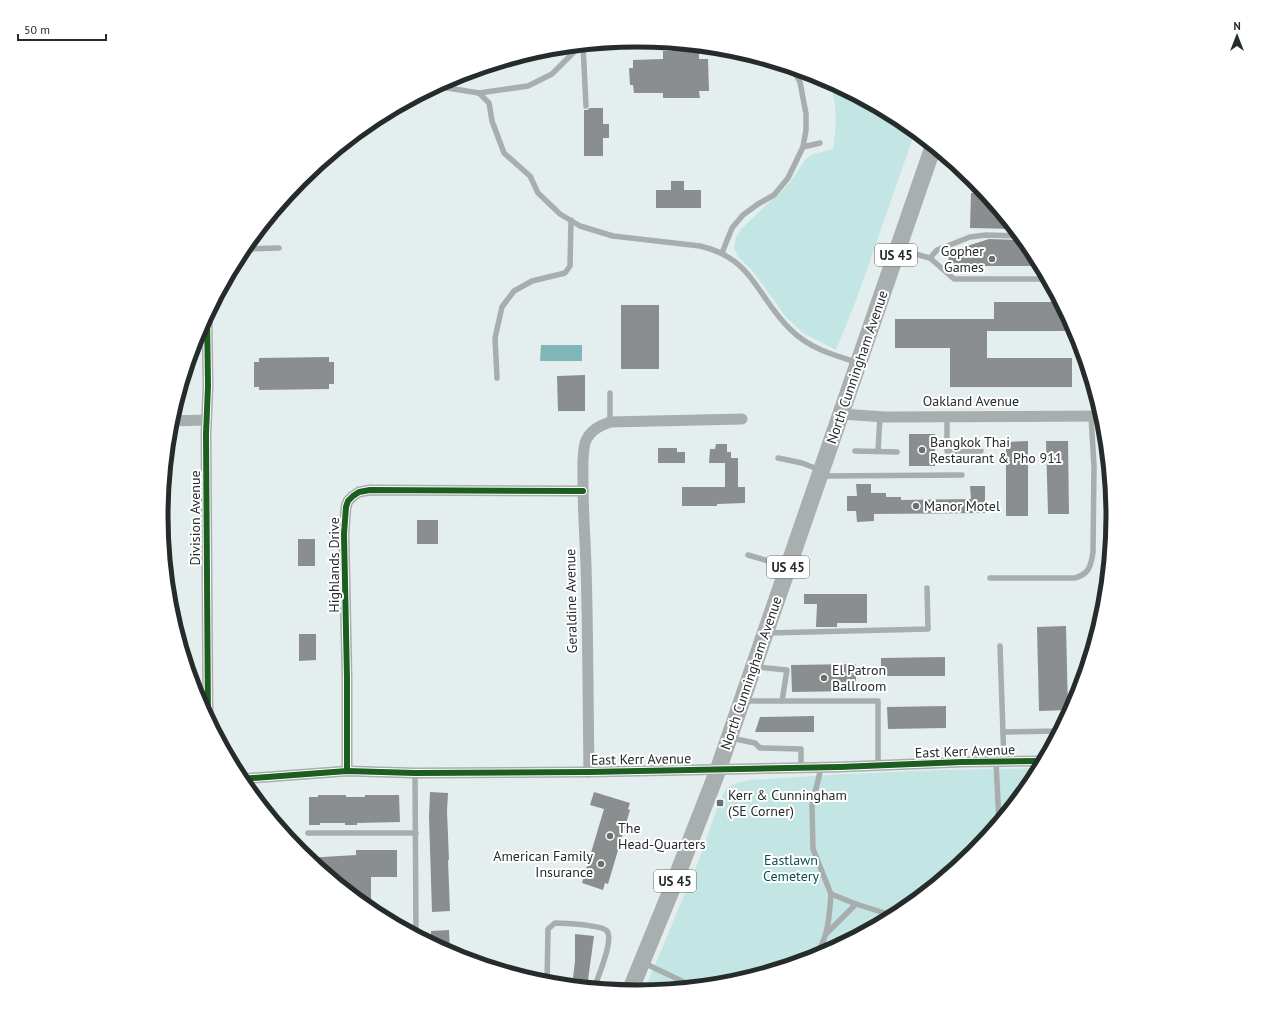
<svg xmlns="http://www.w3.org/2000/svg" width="1273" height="1032" font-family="'PT Sans',sans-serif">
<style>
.green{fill:#c3e6e5}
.water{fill:#80b6b5}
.building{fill:#8b8e8f}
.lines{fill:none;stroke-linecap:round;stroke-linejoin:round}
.lane{stroke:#a8adad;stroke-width:5.5}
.street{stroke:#a8adad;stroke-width:11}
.primary{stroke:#a9aeae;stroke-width:17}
.cycleway-casing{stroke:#fff;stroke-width:8}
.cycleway{stroke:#1b5e20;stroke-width:6}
.poi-dot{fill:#697070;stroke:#fff;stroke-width:1.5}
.labels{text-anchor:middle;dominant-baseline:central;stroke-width:4;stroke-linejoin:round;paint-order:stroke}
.shield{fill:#fff;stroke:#676b6b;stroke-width:1}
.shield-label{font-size:13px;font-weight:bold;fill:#262c2c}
.poi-label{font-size:14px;fill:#262c2c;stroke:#fff;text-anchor:start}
.street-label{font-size:14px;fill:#262c2c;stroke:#fff}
.park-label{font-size:14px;fill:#0e504f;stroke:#fff}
.rim{fill:none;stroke:#262c2c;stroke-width:5}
</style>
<rect width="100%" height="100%" fill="#e5eeee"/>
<!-- green -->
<g class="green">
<path d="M830 82 901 120 915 132 857 298 836 350 803 333 786 317 751 269 739 258 734 248 736 237 743 227 785 188 794 177 804 161 811 155 833 149C837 125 837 105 830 82Z"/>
<polygon points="1039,768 1032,781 973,853 901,912 818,956 729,983 644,991 698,862 720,800 726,789 733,784 749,780 843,774 941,770"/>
</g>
<!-- water -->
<polygon class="water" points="541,345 582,345 582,361 540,361"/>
<!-- building -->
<g class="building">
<polygon points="689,47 689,52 699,52 699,59 708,59 709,91 699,91 700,98 663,98 663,93 634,93 633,85 630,85 629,68 633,68 633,60 663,59 663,51 673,51 673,48"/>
<polygon points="590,108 603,108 603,124 609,124 609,138 603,138 603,156 584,156 584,110 587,110"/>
<polygon points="671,181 684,181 684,190 701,190 701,208 656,208 656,190 671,190"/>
<polygon points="971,193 984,193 1014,229 970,228"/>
<polygon points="989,239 1019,240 1022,239 1032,252 1040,266 949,266 948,252"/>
<polygon points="994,302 1059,302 1075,331 987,331 987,358 1072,358 1072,387 950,387 950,348 895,348 895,319 994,319"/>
<rect x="621" y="305" width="38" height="64"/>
<polygon points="329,357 329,362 334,362 334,384 329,384 329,389 259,390 259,387 254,387 254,362 259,362 259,358"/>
<polygon points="585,375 585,411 558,411 557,376"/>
<rect x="909" y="434" width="26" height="32"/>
<polygon points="1028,441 1028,516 1006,516 1006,442"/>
<polygon points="1046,441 1068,441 1069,514 1048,514"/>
<polygon points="716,444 727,444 727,452 731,452 731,458 738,458 738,487 745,487 745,503 717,504 717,506 682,506 682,487 725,487 725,463 709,463 710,449 715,449"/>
<polygon points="658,448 677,448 677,452 685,452 685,463 658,463"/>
<polygon points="856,484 871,484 871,493 886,493 886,497 901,497 901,500 971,499 970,486 985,486 985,513 874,514 874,521 857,522 856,511 847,511 847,496 857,496"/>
<rect x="417" y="520" width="21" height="24"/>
<rect x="298" y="539" width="17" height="27"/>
<polygon points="804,594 867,594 867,623 837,623 837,627 816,627 817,604 804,604"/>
<polygon points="1066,626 1068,710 1039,711 1037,627"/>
<polygon points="299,634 316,634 316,660 299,661"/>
<polygon points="945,657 945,676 881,676 881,658"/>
<polygon points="856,664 856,691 792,692 791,665"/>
<polygon points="946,706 946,728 888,729 887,707"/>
<polygon points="814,716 814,732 755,732 760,717"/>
<polygon points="430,792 448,793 447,811 449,860 448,860 450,911 432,912 429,817"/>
<polygon points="594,792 630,803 628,809 630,810 608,884 605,883 603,890 582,883 604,809 590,805"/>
<polygon points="318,795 346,795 346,797 365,797 365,795 399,795 400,822 357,823 357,825 345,825 345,823 320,823 320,825 309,825 309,797 318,797"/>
<polygon points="356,850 397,850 397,877 371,877 371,911 306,858 356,855"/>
<polygon points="449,930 450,953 431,944 431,931"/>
<polygon points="575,934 594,936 588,980 573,978 575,961"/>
</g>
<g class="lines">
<!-- lane -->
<g class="lane">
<polyline points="583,45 586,106"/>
<path d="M435 86 479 93 489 103 492 121 504 153 530 176 538 193 560 214 580 226 613 236 700 246C755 259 756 297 791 330 809 348 833 355 856 362"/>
<polyline points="479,93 528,86 552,74 580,46"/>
<polyline points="803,147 820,143"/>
<polyline points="243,249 279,248"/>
<polyline points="900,250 930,258 954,279 1047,279"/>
<polyline points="722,253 732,228 743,215 758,204 774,195 788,178 803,147 806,130 806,114 800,82 792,68"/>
<polyline points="930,258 937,250 970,237 986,235 1019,236"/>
<polyline points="497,378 495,338 502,307 514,291 532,281 565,273 570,266 571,220"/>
<polyline points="610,393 610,422"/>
<polyline points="947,416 947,451 981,451"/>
<polyline points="855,451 897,452"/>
<polyline points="878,451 880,416"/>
<polyline points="778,458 802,463 820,470"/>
<polyline points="822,476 962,475"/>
<polyline points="748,555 786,566"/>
<path d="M990 578H1075C1089 574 1091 566 1093 552L1094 466 1091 416"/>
<polyline points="768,633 928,629 927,588"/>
<polyline points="1000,646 1004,762"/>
<polyline points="756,667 787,670 782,701"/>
<polyline points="744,701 878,701 878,766"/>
<polyline points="1003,732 1059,731"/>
<polyline points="731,738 755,743 760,748 801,749 801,768"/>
<polyline points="996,762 999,822"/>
<polyline points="821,768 812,805 813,849 831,894 856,904 894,916"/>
<polyline points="415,773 416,935"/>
<polyline points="308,833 416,833"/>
<polyline points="827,933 856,904"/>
<path d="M814 957C829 938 829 917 831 894"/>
<polyline points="644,963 686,983 689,987"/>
<path d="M547 983 548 929 555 923C564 923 602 925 607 931 614 940 598 977 594 988"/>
</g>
<!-- street -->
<g class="street">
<polyline points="207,315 208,386 206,434 208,720"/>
<polyline points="841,414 885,417 1101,416"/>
<polyline points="170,421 206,420"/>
<polyline points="347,771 347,679 344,534 346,507 348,501 353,496 359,492 370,490 583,491"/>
<path d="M589 772C588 703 588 634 586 565 585 537 583 510 583 482 583 470 582 455 585 443 589 431 599 426 610 422L742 419"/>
<polyline points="240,779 347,771 415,773 589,772 840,767 962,762 1043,761"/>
</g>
<!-- primary -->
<polyline class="primary" points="630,991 671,891 718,770 933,147"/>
<!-- cycleway casing -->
<g class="cycleway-casing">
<g id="cycleway">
<polyline points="207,315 208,386 206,434 208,720"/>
<polyline points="347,771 347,679 344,534 346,507 348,501 353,496 359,492 370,490 583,491"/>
<polyline points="240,779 347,771 415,773 589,772 840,767 962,762 1043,761"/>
</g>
</g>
<!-- cycleway -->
<use href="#cycleway" class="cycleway"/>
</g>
<!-- markers -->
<g class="poi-dot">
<circle cx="992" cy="259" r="4"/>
<circle cx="922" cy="450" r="4"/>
<circle cx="916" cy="506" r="4"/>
<circle cx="824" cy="678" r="4"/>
<rect x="716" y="799" width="8" height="8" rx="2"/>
<circle cx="610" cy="836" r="4"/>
<circle cx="601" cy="864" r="4"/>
</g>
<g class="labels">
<!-- shield labels -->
<g class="shield">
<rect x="875" y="244" width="42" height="22" rx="3"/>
<rect x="767" y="556" width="42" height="22" rx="3"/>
<rect x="654" y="870" width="42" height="22" rx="3"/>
</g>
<g class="shield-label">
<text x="896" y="255">US 45</text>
<text x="788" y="567">US 45</text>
<text x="675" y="881">US 45</text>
</g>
<!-- poi labels -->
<g class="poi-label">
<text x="984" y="251" text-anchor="end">Gopher<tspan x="984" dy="16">Games</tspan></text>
<text x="930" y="442">Bangkok Thai<tspan x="930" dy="16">Restaurant &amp; Pho 911</tspan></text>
<text x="924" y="506">Manor Motel</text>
<text x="832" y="670">El Patron<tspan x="832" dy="16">Ballroom</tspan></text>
<text x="728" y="795">Kerr &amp; Cunningham<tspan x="728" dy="16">(SE Corner)</tspan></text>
<text x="618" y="828">The<tspan x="618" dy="16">Head-Quarters</tspan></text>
<text x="593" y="856" text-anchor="end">American Family<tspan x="593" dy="16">Insurance</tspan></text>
</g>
<!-- street labels -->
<g class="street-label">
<text transform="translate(857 367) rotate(-71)">North Cunningham Avenue</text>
<text x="971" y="401">Oakland Avenue</text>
<text transform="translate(195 518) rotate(-90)">Division Avenue</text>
<text transform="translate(334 565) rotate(-90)">Highlands Drive</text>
<text transform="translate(571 601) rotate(-91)">Geraldine Avenue</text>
<text transform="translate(751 673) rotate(-71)">North Cunningham Avenue</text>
<text transform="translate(965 751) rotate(-2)">East Kerr Avenue</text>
<text transform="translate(641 759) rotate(-1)">East Kerr Avenue</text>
</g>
<!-- park labels -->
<g class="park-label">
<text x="791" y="860">Eastlawn<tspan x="791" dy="16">Cemetery</tspan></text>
</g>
</g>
<!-- crop -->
<path d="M0 0H1273V1032H0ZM168 516a469 469 0 1 1 938 0a469 469 0 1 1-938 0Z" fill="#fff" fill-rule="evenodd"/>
<path class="rim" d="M168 516a469 469 0 1 1 938 0a469 469 0 1 1-938 0Z"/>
<!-- north arrow -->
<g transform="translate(1237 36)" stroke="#ffffff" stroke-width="3" paint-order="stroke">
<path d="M0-3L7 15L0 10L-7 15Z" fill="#262c2c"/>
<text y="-6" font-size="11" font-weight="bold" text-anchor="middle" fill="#262c2c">N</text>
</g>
<!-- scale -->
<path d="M18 34v6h88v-6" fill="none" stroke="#262c2c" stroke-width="2"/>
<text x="24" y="34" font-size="12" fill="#262c2c" stroke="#ffffff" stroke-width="3" paint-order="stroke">50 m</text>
</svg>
